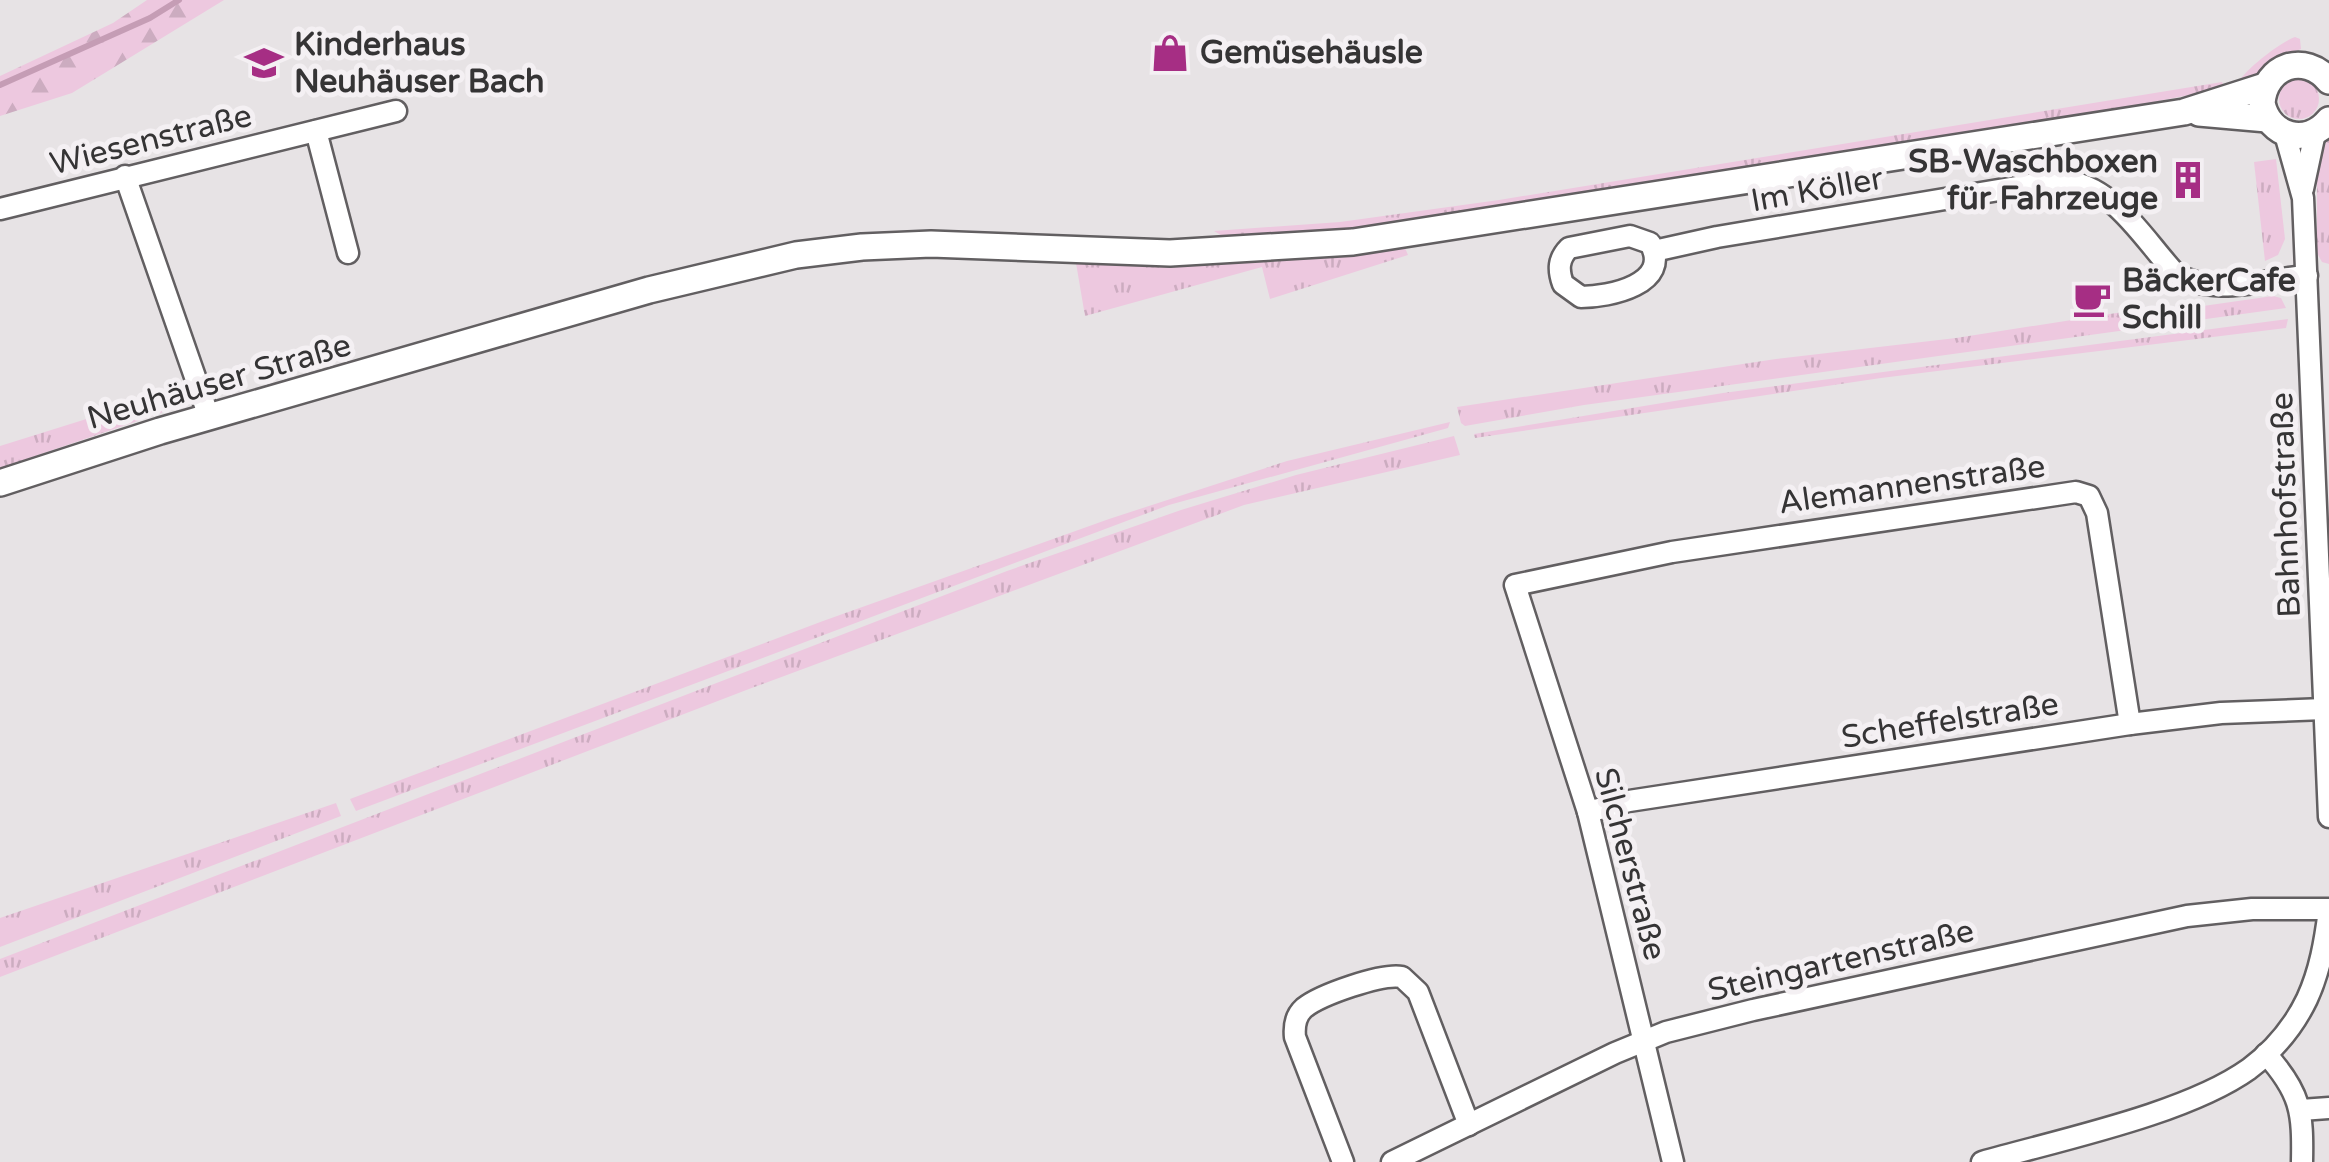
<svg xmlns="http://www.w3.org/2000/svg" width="2329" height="1162" font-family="'Varela Round',sans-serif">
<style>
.grass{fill:url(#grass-tufts)}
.forest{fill:url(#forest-firs)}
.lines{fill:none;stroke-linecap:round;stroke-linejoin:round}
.stream{stroke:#c59db5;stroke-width:6}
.minor-casing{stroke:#625f61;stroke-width:25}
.major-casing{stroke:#625f61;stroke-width:30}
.minor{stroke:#fff;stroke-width:20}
.major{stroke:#fff;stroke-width:25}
.labels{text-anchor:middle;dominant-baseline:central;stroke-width:10;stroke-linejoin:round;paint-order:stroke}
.poi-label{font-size:32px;font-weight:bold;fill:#353435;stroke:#f4f0f3;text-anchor:start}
.street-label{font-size:32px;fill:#353435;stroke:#f4f0f3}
</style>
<defs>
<pattern id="grass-tufts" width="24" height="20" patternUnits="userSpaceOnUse" patternTransform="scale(2.5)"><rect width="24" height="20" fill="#edc8df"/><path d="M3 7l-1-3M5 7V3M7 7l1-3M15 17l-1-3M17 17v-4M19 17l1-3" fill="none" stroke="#ccacc0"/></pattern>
<pattern id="forest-firs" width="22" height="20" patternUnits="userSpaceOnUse" patternTransform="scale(2.5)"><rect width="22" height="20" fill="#edc8df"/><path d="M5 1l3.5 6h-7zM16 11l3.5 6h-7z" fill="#ccacc0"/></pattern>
</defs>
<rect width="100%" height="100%" fill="#e7e3e5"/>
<!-- grass -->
<g class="grass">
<path d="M2295 37 2300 39 2301 49 2278 58 2252 80 2237 85C2243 71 2279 43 2295 37Z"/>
<circle cx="2299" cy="99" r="20"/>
<polygon points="2222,82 2225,88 2143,104 1378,226 1226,238 1214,231 1340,222 1499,200"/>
<polygon points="2329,135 2329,264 2322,262 2317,253 2317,168"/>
<polygon points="2276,159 2285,239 2278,255 2265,261 2254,162"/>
<polygon points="1403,243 1408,255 1270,299 1262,267 1085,316 1076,263 949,253"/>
<polygon points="2273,296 2281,298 2286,308 1584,405 1465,426 1461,423 1457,407 1776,359 1956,338 2129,311 2140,315"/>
<polygon points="2288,319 2286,328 1881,378 1475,438 1474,434 1723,393"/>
<polygon points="176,391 174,404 161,413 0,468 0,446"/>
<polygon points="1450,422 1448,428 1169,505 356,811 350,799 823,621 1109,519 1287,461"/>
<polygon points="1454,436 1460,455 1244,505 749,689 0,977 0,959 1007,571 1181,510 1296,475"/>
<polygon points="336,803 341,816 0,947 0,918"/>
</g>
<!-- forest -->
<polygon class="forest" points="147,0 224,0 72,93 0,116 0,76 113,23"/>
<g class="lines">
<!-- stream -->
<polyline class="stream" points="0,85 150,18 179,0"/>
<!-- minor casing -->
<g class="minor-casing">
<g id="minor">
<polyline points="316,131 348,253"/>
<polyline points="2285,134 2303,198 2329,817"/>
<polyline points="125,176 209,417"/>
<polyline points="2303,189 2315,133"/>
<polyline points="0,209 396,111"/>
<path d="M1630 236 1650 243C1673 284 1609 297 1581 297L1563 284C1558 270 1558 259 1569 248Z"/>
<path d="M1654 251 1717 237 2059 180C2112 183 2141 236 2174 272 2212 298 2264 279 2307 276"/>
<polyline points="1588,812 1629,801 2130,724 2221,713 2324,709"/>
<path d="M2266 1054C2301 1093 2303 1112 2302 1162"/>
<polyline points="2301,1110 2329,1108"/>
<path d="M1343 1162 1295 1037C1294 1027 1295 1016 1304 1008 1320 995 1382 973 1402 977L1418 992 1469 1125"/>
<polyline points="1392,1162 1615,1053 1666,1032 1753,1010 2187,916 2252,909 2329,909"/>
<polyline points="1673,1162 1588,812 1515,585 1672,552 2076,492 2089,496 2097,513 2130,724"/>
<path d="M1982 1162C2059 1140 2186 1114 2249 1069 2273 1051 2294 1026 2307 999 2320 971 2325 941 2329 910"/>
</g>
</g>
<!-- major casing -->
<g class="major-casing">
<g id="major">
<path d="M2329 81C2305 52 2265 65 2262 103 2269 137 2307 147 2329 120"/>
<polyline points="2199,113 2267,119"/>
<polyline points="0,483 160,431 649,290 796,255 862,247 931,244 1170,253 1353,242 2184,112 2265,86"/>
</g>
</g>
<!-- minor -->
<use href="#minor" class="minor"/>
<!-- major -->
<use href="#major" class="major"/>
</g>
<!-- icons -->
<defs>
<g id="shop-bare" transform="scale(3)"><path d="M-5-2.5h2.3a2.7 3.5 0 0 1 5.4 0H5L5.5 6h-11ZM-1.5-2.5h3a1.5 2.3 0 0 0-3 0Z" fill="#a62e84" stroke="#f4f0f3" stroke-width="2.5" paint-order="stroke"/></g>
<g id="school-bare" transform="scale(3)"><path d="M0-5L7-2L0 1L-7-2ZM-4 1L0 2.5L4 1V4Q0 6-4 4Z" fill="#a62e84" stroke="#f4f0f3" stroke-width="2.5" paint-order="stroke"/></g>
<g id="building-bare" transform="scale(3)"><path d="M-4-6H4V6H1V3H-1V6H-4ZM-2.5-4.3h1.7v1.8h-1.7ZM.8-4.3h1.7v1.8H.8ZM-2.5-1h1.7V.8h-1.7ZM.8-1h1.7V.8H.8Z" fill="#a62e84" stroke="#f4f0f3" stroke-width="2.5" paint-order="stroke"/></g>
<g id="cafe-bare" transform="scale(3)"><path d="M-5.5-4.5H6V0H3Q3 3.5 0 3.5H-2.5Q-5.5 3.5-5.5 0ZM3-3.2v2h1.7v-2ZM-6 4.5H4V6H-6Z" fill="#a62e84" stroke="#f4f0f3" stroke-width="2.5" paint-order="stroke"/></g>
</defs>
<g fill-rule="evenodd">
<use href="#shop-bare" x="1170" y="53"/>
<use href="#school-bare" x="264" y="63"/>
<use href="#building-bare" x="2188" y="180"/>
<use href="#cafe-bare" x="2092" y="299"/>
</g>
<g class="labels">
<!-- poi labels -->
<g class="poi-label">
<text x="294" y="45">Kinderhaus<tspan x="294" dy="37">Neuhäuser Bach</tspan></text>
<text x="1200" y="53">Gemüsehäusle</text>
<text x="2158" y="162" text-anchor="end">SB-Waschboxen<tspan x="2158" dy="37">für Fahrzeuge</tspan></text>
<text x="2122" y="281">BäckerCafe<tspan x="2122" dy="37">Schill</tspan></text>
</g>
<!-- street labels -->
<g class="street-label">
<text transform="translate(151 140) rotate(-14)">Wiesenstraße</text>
<text transform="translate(1817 190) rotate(-10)">Im Köller</text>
<text transform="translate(219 382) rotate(-16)">Neuhäuser Straße</text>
<text transform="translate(1912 485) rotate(-8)">Alemannenstraße</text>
<text transform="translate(2286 505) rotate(-92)">Bahnhofstraße</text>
<text transform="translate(1950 721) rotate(-9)">Scheffelstraße</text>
<text transform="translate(1630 864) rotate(75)">Silcherstraße</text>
<text transform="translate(1841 961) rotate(-13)">Steingartenstraße</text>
</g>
</g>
</svg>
